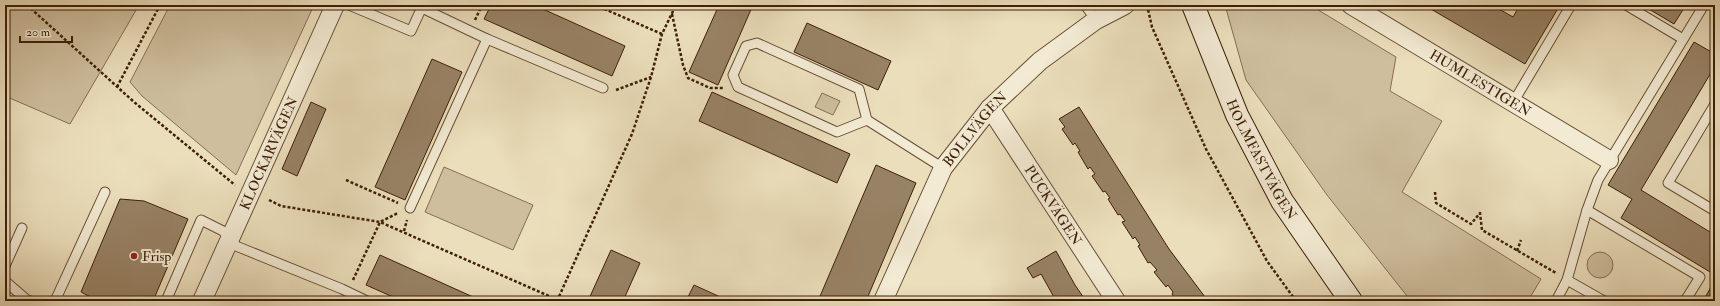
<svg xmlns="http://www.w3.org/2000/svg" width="1720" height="306" font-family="'IM FELL Double Pica',serif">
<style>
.green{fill:#cebe9d;stroke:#866e52}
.building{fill:#988265;stroke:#3e1f08}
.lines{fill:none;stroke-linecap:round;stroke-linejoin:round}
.lane-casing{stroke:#694f35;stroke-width:11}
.street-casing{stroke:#694f35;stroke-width:20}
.secondary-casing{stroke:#3e1f08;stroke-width:24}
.path{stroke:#3e1f08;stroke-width:2.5;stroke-dasharray:3 2;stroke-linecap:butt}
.lane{stroke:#f2ead3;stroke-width:9}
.street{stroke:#f2ead3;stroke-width:18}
.secondary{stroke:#f2ead3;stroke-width:22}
.poi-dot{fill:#8f2418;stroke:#f2ead3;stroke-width:1.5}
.labels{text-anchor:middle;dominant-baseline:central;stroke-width:4;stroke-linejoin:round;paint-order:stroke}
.street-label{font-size:14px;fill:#3e1f08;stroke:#f2ead3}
.poi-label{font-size:14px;fill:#3e1f08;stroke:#f2ead3;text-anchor:start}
</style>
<rect width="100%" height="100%" fill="#ebdebb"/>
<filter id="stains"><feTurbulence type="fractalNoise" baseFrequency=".005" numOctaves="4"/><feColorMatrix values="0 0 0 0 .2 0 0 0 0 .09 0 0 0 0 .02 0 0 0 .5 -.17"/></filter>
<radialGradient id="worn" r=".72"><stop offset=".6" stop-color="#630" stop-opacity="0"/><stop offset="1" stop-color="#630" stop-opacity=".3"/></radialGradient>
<!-- green -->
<g class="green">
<polygon points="5,5 139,5 70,124 5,96"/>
<polygon points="170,5 314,5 236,175 142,96 130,82"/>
<polygon points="1225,5 1310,5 1396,57 1390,91 1442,121 1402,192 1541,279 1528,301 1411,301 1327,195 1246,80"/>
<polygon points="822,93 840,101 833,115 815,107"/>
<polygon points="444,167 533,205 513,250 425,212"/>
<circle cx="1600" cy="265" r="13"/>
</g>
<!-- building -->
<g class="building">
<polygon points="491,5 534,5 625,46 612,76 484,19"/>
<polygon points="719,5 753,5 718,85 689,72"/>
<polygon points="1424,5 1492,5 1513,17 1520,5 1560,5 1525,64"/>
<polygon points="1642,5 1686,5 1674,24"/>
<polygon points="807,23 891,61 878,90 794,52"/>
<polygon points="1694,42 1715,54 1715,66 1641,190 1715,235 1715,275 1621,218 1632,199 1608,185"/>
<polygon points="432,59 462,72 405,200 375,187"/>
<polygon points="712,92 850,154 837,183 699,121"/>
<polygon points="311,102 326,109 297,176 282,169"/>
<polygon points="1079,107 1169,249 1208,301 1177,301 1172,294 1173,292 1168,285 1166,287 1154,272 1157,270 1150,262 1148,263 1138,246 1140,245 1135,237 1133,239 1122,222 1125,221 1120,214 1118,215 1108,199 1110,198 1105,191 1103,192 1092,176 1095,174 1090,167 1088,169 1078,152 1080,151 1075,143 1073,145 1062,129 1065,127 1059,119"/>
<polygon points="876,165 916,183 866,301 818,301"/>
<polygon points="120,199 144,201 188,219 153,301 98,301 81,292"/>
<polygon points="611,250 640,263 623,301 588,301"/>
<polygon points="1056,251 1075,285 1086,301 1052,301 1055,299 1041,274 1033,278 1027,268"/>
<polygon points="380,255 482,301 402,301 366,285"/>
<polygon points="1715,280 1715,301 1703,301"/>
<polygon points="694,285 729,301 686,301"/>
</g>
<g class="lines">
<!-- lane casing -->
<g class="lane-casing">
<g id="lane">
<polyline points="349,5 411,31 423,5"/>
<polyline points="1085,5 1096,20"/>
<polyline points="1626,5 1683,39"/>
<polyline points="422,8 487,39 603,88"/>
<polyline points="1514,101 1571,5"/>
<polyline points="1715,104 1668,183 1715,211"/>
<polyline points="867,120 859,89 757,43 746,46 733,75 738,87 837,132 867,120 943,168"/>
<polyline points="410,208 487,39"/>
<polyline points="1587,210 1700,277 1685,301"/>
<polyline points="5,266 22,228"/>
<polyline points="5,281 27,300 31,301"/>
<polyline points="55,301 105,192"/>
<polyline points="166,301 201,220 223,231 236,246 342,289 367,301"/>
<polyline points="1556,301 1567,280"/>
<polyline points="1604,301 1567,280 1587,210 1598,180 1704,5"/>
</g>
</g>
<!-- street casing -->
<g class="street-casing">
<g id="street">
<path id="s1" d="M1351 5 1609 160"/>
<path id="s2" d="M990 108 1116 301"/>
<path id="s3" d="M202 301 335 5"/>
<path id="s4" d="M883 301 943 168 990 108 1040 61 1096 20 1125 5"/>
</g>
</g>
<!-- secondary casing -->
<g class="secondary-casing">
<g id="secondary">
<path id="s5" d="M1193 5 1237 115 1282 201 1351 301"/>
</g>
</g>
<!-- path -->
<g class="path">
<polyline points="27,5 134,102 235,185"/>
<polyline points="595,5 662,34"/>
<polyline points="1147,5 1152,27 1206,149 1267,261 1296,301"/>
<polyline points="672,14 683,65 688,78 710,88 724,88"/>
<polyline points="475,20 482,5"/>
<polyline points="117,87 160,5"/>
<polyline points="616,90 651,77"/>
<polyline points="346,180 398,203"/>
<polyline points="1435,192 1436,203 1471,224 1480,213 1482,230 1556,273"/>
<polyline points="269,200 281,206 380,222 558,300"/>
<polyline points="404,231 407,220"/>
<polyline points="1517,251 1521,240"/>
<polyline points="353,280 380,222 398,213"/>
<polyline points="557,301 632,134 651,77 662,34 676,5"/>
</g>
<!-- lane -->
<use href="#lane" class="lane"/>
<!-- street -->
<use href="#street" class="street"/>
<!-- secondary -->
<use href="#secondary" class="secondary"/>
</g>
<!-- markers -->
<circle class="poi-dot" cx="134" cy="256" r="4"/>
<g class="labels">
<!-- street labels -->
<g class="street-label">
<text stroke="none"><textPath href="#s1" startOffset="151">HUMLESTIGEN</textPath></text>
<text stroke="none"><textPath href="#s4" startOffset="196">BOLLVÄGEN</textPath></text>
<text stroke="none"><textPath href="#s3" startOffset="162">KLOCKARVÄGEN</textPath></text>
<text stroke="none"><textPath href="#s5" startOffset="169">HOLMFASTVÄGEN</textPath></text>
<text stroke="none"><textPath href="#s2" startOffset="116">PUCKVÄGEN</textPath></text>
</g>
<!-- poi labels -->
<g class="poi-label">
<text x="142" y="256">Frisp</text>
</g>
</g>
<!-- margin -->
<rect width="1720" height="306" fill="none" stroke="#ebdebb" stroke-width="20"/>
<rect x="6" y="6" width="1708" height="294" fill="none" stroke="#3e1f08" stroke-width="2"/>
<rect x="10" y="10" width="1700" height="286" fill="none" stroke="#3e1f08"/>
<!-- scale -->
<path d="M20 36v6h52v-6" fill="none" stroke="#3e1f08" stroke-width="2"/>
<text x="26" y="36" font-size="12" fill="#3e1f08" stroke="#f2ead3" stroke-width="3" paint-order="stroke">20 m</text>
<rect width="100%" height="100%" filter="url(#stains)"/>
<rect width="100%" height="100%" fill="url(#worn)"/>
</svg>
